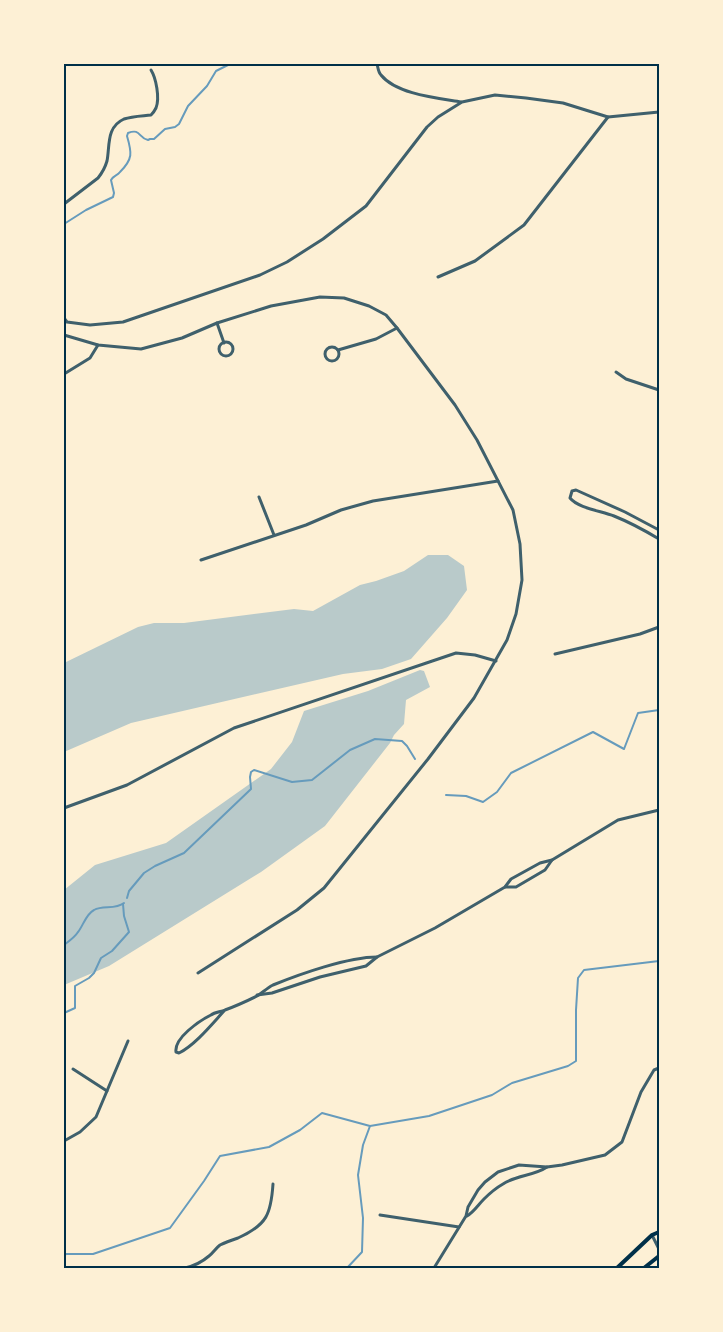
<svg xmlns="http://www.w3.org/2000/svg" width="723" height="1332" font-family="'PT Sans',sans-serif">
<style>
.green{fill:#b9caca}
.lines{fill:none;stroke-linecap:round;stroke-linejoin:round}
.stream{stroke:#669bbc;stroke-width:2}
.minor{stroke:#3f606c;stroke-width:3}
.secondary{stroke:#003049;stroke-width:4}
.neatline{fill:none;stroke:#003049;stroke-width:2}
</style>
<rect width="100%" height="100%" fill="#fdf0d5"/>
<!-- green -->
<g class="green">
<polygon points="428,555 448,555 464,566 467,590 447,618 411,659 382,669 343,674 131,723 64,752 64,663 138,627 154,623 184,623 294,609 313,611 360,585 376,581 404,571"/>
<polygon points="420,670 424,671 430,687 406,700 404,724 394,735 390,743 325,826 261,872 109,966 64,985 64,890 95,865 166,843 271,769 292,742 304,711 368,691"/>
</g>
<g class="lines">
<!-- stream -->
<g class="stream">
<path d="M64 224 86 210 113 197 114 193 111 180C114 175 117 176 120 172 133 159 132 153 127 136L128 133C141 128 138 138 148 140L150 139H154L165 129 175 127 179 124 188 106 207 86 216 71 230 64"/>
<polyline points="446,795 466,796 483,802 497,792 511,773 593,732 624,749 638,713 659,710"/>
<polyline points="127,898 129,891 144,873 155,866 184,853 251,789 250,777 251,772 254,770 292,782 312,780 350,750 375,739 402,741 407,746 415,759"/>
<path d="M64 945C68 942 75 937 78 932 83 926 86 914 94 910 103 905 115 910 124 903"/>
<polyline points="64,1013 75,1008 75,986 89,978 94,973 101,958 112,951 129,932 124,916 123,904"/>
<polyline points="64,1256 66,1254 93,1254 170,1228 204,1181 220,1156 269,1147 300,1130 322,1113 370,1126"/>
<polyline points="347,1268 362,1252 363,1218 358,1175 363,1145 370,1126 429,1116 492,1095 512,1083 568,1066 576,1061 576,1010 578,978 584,970 659,961"/>
</g>
<!-- minor -->
<g class="minor">
<path d="M377 64C378 67 378 72 381 75 396 94 437 98 461 102"/>
<path d="M64 204 98 178C102 173 105 168 107 161 110 146 106 127 124 119 132 116 142 116 151 115 153 113 155 110 156 108 160 98 156 78 151 70"/>
<polyline points="438,277 475,261 524,225 608,117"/>
<polyline points="64,318 67,322 90,325 123,322 260,275 287,262 323,239 366,206 427,127 438,117 462,102 495,95 526,98 563,103 608,117 659,112"/>
<polyline points="217,323 224,343"/>
<polyline points="64,335 98,345 141,349 182,338 217,323 271,306 320,297 344,298 369,306 386,315 397,328 455,405 477,440 513,510 520,544 522,580 516,614 507,640 474,698 428,759 324,888 297,910 198,973"/>
<circle cx="226" cy="349" r="7"/>
<circle cx="332" cy="354" r="7"/>
<polyline points="338,350 376,339 397,328"/>
<polyline points="616,372 626,379 659,390"/>
<polyline points="64,374 90,358 98,345"/>
<polyline points="259,497 274,535"/>
<path d="M659 530 625 512 576 490 572 491 570 498C578 508 601 511 614 516 629 522 644 530 659 539"/>
<polyline points="201,560 306,525 341,510 373,501 498,481"/>
<polyline points="555,654 640,634 659,627"/>
<polyline points="64,808 127,785 234,728 456,653 475,655 496,661"/>
<polyline points="505,887 516,887 545,870 552,860"/>
<polyline points="257,995 272,993 320,977 366,966 377,957 435,928 505,887 511,879 540,863 552,860 618,820 659,810"/>
<path d="M224 1011C212 1024 195 1045 179 1053L176 1052C174 1038 199 1021 211 1015 215 1012 221 1012 225 1010 236 1006 247 1001 257 996 262 993 267 988 273 985 300 974 348 957 377 957"/>
<polyline points="73,1069 107,1091"/>
<polyline points="64,1141 80,1132 96,1117 128,1041"/>
<polyline points="380,1215 459,1227"/>
<path d="M467 1216C474 1212 478 1205 484 1199 489 1194 496 1188 503 1184 516 1175 534 1176 547 1167"/>
<polyline points="652,1235 659,1249"/>
<path d="M185 1268C194 1266 202 1262 209 1256 213 1253 216 1248 220 1245 226 1242 232 1240 238 1238 267 1225 271 1214 273 1184"/>
<polyline points="434,1268 466,1216 468,1207 478,1190 485,1182 498,1172 519,1165 547,1167 562,1165 605,1155 622,1142 641,1092 654,1070 659,1068"/>
</g>
<!-- secondary -->
<g class="secondary">
<polyline points="617,1268 652,1235 659,1232"/>
<polyline points="644,1268 659,1256"/>
</g>
</g>
<!-- border -->
<rect width="723" height="1332" fill="none" stroke="#fdf0d5" stroke-width="130"/>
<rect x="65" y="65" width="593" height="1202" class="neatline"/>
</svg>
